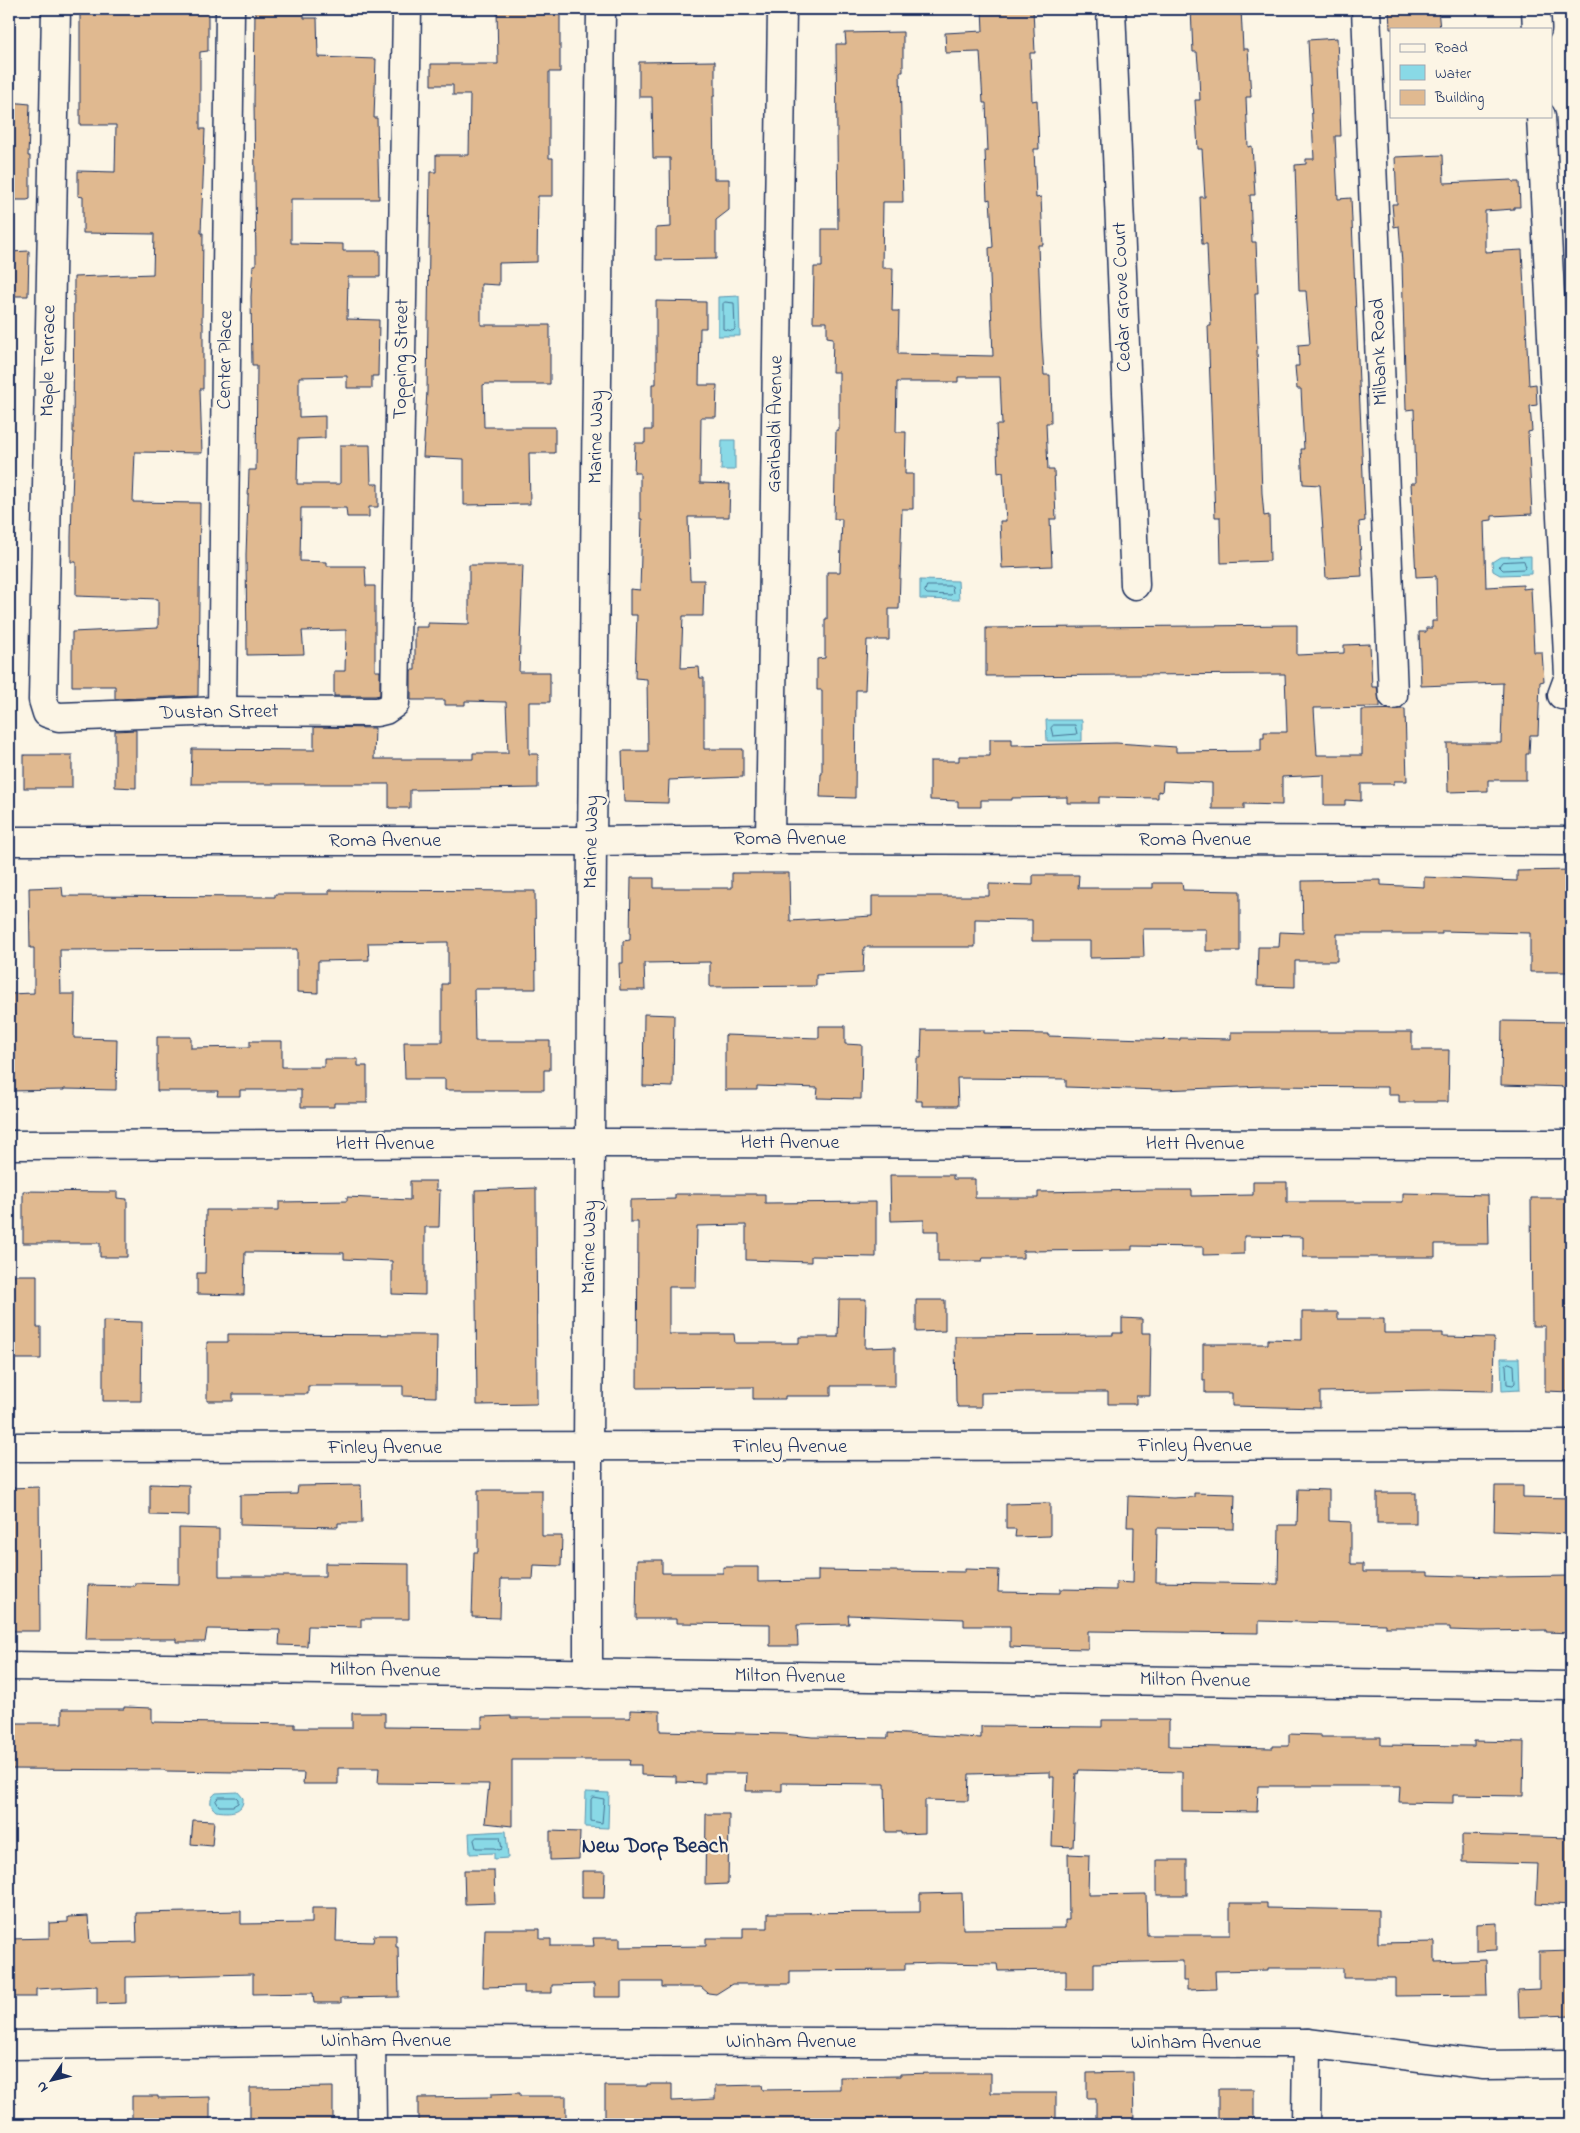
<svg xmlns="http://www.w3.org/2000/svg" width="1580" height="2133" font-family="'Indie Flower',sans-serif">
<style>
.water{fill:#89d9e6;stroke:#5d95b0}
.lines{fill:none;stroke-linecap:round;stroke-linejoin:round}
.shore{stroke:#477394;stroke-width:1}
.building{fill:#e0b990;stroke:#1b2f5e}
.street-casing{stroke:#1b2f5e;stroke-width:31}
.street{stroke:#fcf5e5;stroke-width:28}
.labels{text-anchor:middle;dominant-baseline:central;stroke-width:4.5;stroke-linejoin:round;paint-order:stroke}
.street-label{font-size:20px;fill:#1b2f5e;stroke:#fcf5e5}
.neighbourhood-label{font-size:21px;font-weight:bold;fill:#1b2f5e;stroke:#fcf5e5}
</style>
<rect width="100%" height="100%" fill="#fcf5e5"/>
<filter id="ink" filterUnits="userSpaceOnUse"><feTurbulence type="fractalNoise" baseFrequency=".02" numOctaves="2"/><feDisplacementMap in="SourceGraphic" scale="10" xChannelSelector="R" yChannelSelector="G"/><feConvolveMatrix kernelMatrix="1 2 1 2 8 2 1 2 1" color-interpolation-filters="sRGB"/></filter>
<g filter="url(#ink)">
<!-- water -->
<g class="water">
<polygon points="739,296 740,336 718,336 718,297"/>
<polygon points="722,440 735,440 735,470 721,470"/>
<polygon points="1531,556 1531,574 1500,575 1493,571 1492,562 1500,557"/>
<polygon points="920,580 958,581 959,600 920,599"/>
<polygon points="1046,720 1082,720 1082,741 1047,741"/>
<polygon points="1501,1358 1519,1358 1520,1390 1502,1391"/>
<polygon points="586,1792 609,1793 608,1828 585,1827"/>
<path d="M216 1793 238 1792 243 1798C244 1813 229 1813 216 1811 209 1806 209 1798 216 1793Z"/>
<polygon points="506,1831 508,1858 494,1859 494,1853 470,1854 469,1833"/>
</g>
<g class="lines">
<!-- shore -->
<g class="shore">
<polygon points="725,302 734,303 735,329 733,331 723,329 723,304"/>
<polygon points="1524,561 1526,567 1524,569 1503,570 1499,566 1502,562"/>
<polygon points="927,586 952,586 953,593 951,595 927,594 925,592"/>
<polygon points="1054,725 1075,725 1077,734 1053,736 1051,728"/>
<polygon points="1509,1363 1514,1365 1515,1383 1513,1385 1507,1384 1506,1365"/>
<polygon points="219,1797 236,1797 238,1799 238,1803 233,1806 219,1806 216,1801"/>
<polygon points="593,1797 604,1799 602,1823 591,1821 591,1800"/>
<polygon points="477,1837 500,1837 502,1849 499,1850 494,1848 476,1848 474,1840"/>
</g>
</g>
<!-- building -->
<g class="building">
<polygon points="80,9 208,9 208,51 200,52 200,129 205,129 201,233 203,233 202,323 203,323 203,389 200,389 202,453 135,452 133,502 200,503 198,696 115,699 115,686 72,686 72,632 158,628 158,599 76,596 76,562 71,562 71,537 74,432 73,432 74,277 153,274 154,234 83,233 83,197 78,196 78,171 115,172 116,125 80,125"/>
<polygon points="255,9 304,9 304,18 317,18 318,57 376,59 374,118 377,118 379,199 291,199 291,243 343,244 343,251 380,251 380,277 348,277 347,319 379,320 378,376 372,376 372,388 347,388 347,376 299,377 299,417 325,416 325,438 298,439 297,484 340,484 340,445 370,445 371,484 378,484 378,507 369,507 369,517 347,517 346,508 301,508 300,561 327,562 327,566 365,566 366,586 375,586 375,671 380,671 380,695 375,696 334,696 334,671 345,671 346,630 302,631 304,654 247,655 246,555 249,470 256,470 257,365 252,365 251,297 253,265 256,265 254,102"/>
<polygon points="497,9 560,9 560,72 549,72 549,158 553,158 553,196 538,196 537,262 499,263 499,285 481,284 481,325 550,325 550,384 486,384 483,385 484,427 555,427 555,453 529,453 530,504 464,505 464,459 423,457 427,391 430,172 436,172 436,155 469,155 470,95 453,95 453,85 431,85 431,64 498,64"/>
<polygon points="982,9 1033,9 1035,53 1030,53 1032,101 1037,100 1039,149 1034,149 1035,173 1036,198 1041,197 1043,245 1038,245 1041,328 1044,375 1050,375 1051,423 1046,423 1047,447 1048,470 1054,470 1056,519 1050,519 1052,566 1002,568 1000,521 1006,521 1003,472 998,473 996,425 1002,425 1000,377 958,377 958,382 897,382 896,432 906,432 905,474 913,474 913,509 902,509 899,609 889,609 889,640 867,640 865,690 856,690 855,798 820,797 821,774 822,774 822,690 817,690 817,659 825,658 825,619 827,619 827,572 840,572 842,519 834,519 836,430 839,430 839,372 832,372 833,338 827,337 827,322 813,322 814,267 822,267 822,229 838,229 836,44 846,44 845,33 903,32 903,72 900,72 903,202 883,202 882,268 893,268 892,311 899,311 898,354 993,356 989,248 993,247 990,199 987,200 985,151 988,151 986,103 983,103 980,52 946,53 945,33 983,31"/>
<polygon points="1191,9 1241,9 1243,49 1248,49 1251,97 1246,97 1248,147 1252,146 1255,195 1250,195 1252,242 1256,242 1258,293 1255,293 1262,493 1264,516 1269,515 1270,561 1221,563 1220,517 1215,517 1208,326 1211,326 1208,269 1207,244 1202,244 1200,197 1205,197 1202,149 1198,149 1195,100 1200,100 1199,76 1197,52 1193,52"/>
<polygon points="1389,9 1438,9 1440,29 1390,29"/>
<polygon points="1337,38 1341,136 1335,136 1338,199 1351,198 1365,521 1359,522 1362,576 1326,578 1320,485 1303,484 1301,449 1304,449 1301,389 1297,389 1295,366 1299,366 1298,345 1310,344 1306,291 1299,291 1295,165 1306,164 1306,159 1314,159 1308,40"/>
<polygon points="715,61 715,96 713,96 714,179 729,179 729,210 716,220 716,259 656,260 656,228 671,227 670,158 653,158 652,97 639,97 639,62"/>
<polygon points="9,102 30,104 28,156 30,156 30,199 27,200 9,200"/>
<polygon points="1443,155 1444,183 1512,180 1513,182 1519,182 1520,207 1514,207 1514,209 1485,211 1485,252 1522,250 1529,385 1536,384 1537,405 1530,406 1532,431 1528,432 1532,514 1492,516 1492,520 1484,521 1486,587 1523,585 1523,589 1531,588 1534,652 1542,652 1544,681 1540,682 1538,735 1530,735 1529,754 1526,754 1526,780 1488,780 1488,791 1448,792 1447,743 1501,743 1503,683 1421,686 1419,632 1426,632 1426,628 1432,628 1432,621 1437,621 1436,576 1416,577 1411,483 1416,483 1414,409 1406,410 1402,263 1399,226 1394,227 1392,204 1397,204 1395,157"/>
<polygon points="29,251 28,296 9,296 9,252"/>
<polygon points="656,301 706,302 706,328 700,328 699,385 717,385 716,417 701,417 700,483 730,484 729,517 688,517 690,580 704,580 703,616 683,616 681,668 699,667 700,678 704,678 704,749 743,749 743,777 669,780 668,803 624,802 622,751 648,751 647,679 635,678 637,615 630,615 630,589 640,590 642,519 640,519 640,473 634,473 635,443 645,443 645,430 652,430 652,384 656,384"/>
<polygon points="469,565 523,565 519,672 550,672 550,702 529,702 529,754 538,754 538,788 410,790 410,808 389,808 389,784 191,784 192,749 314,750 314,727 375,728 374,759 473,759 473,753 508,753 506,702 465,701 465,705 445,705 445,700 411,700 411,670 415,670 415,627 428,627 428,623 469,624"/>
<polygon points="1297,625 1297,655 1344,653 1344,645 1370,644 1372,687 1377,687 1380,703 1380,707 1314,708 1317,755 1362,755 1362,710 1405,709 1407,781 1394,781 1394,784 1361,784 1361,801 1345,800 1345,805 1324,805 1324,775 1282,777 1282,805 1244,804 1244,809 1212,809 1212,783 1163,781 1162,792 1158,791 1158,798 1099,797 1099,803 1067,803 1067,797 1012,798 1012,800 981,800 981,807 958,807 958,801 930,800 930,761 959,761 959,756 990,756 990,739 1012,739 1012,745 1116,743 1176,747 1176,752 1261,751 1261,738 1264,738 1264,732 1287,732 1285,674 986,676 986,628"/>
<polygon points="136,730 136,788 115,787 115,731"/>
<rect x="24" y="755" width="48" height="33"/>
<polygon points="1571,870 1571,972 1530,972 1530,933 1442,931 1442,934 1337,934 1337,961 1295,961 1295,987 1257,986 1258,947 1279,947 1280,932 1303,933 1302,881 1381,880 1381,885 1424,887 1424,877 1517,881 1517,871"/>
<polygon points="732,873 789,873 790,921 872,916 872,896 989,896 989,884 1033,885 1033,875 1079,875 1078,888 1153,888 1153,883 1182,883 1183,890 1240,891 1240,951 1206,951 1206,929 1143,929 1144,957 1090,958 1090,941 1032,941 1032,920 975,919 975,947 864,947 863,973 816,975 816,986 710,987 710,962 644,963 645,990 620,990 619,963 623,963 623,941 630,940 631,878 654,878 654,888 732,888"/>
<polygon points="62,887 63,896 275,897 275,894 329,894 329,890 535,891 536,989 474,989 475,1041 550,1041 550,1070 544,1070 544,1090 445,1090 445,1079 405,1079 404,1042 442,1042 442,984 448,984 448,942 368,943 369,960 318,961 318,993 297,992 297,949 60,950 61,994 75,994 74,1038 117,1039 116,1090 64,1089 64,1090 9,1091 9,994 34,993 34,948 30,948 29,888"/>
<polygon points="644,1014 674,1015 673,1087 643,1086"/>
<polygon points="1502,1021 1571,1022 1571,1087 1501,1085"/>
<polygon points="819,1026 845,1026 845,1044 862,1045 861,1099 817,1098 818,1088 757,1086 757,1090 725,1090 725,1035 819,1038"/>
<polygon points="922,1030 984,1030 984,1033 1048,1034 1048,1036 1180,1040 1180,1038 1231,1039 1231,1032 1412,1032 1412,1050 1449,1050 1448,1102 1399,1102 1399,1095 1388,1095 1388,1087 1265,1086 1161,1090 1066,1087 1066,1079 957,1078 958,1106 922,1106 922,1101 916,1101 917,1058 921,1058"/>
<polygon points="157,1037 191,1037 191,1048 250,1047 250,1041 282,1041 282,1067 324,1067 324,1059 358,1059 358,1066 367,1066 367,1103 334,1103 334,1107 301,1107 301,1090 240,1090 240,1096 217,1096 218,1091 157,1091"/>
<polygon points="890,1175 953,1175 953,1179 975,1179 975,1198 1038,1198 1038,1192 1152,1190 1192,1190 1192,1196 1253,1195 1253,1182 1287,1182 1287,1202 1403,1202 1403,1193 1488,1195 1489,1244 1435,1244 1435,1257 1303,1257 1303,1237 1244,1236 1244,1254 1203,1255 1203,1247 1132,1246 1132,1250 1023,1251 1023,1258 983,1258 982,1261 938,1261 938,1231 924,1231 924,1220 891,1221"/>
<polygon points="410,1181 436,1181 436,1190 440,1190 439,1227 425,1227 425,1295 392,1294 392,1261 344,1259 344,1253 245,1252 244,1295 197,1294 197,1273 205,1273 206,1210 279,1210 279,1202 347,1201 347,1197 410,1200"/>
<polygon points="536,1188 537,1404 477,1405 475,1190"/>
<polygon points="23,1191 117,1192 117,1198 127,1199 127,1257 100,1257 100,1243 23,1243"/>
<polygon points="675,1194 765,1194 765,1203 876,1202 876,1257 811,1256 811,1262 746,1260 746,1225 697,1226 696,1287 669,1287 669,1334 734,1334 735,1343 799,1343 799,1337 838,1337 839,1299 866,1299 865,1348 895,1347 895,1386 831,1386 831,1396 785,1396 785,1399 753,1399 753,1387 637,1388 638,1222 630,1222 630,1200 675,1199"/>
<polygon points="1531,1198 1571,1198 1571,1392 1545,1391 1545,1326 1532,1326"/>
<polygon points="9,1275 37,1275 37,1327 41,1327 41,1359 9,1359"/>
<polygon points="916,1300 945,1300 945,1331 916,1332"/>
<polygon points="1302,1312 1338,1312 1338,1319 1384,1319 1384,1333 1443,1333 1443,1337 1494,1338 1493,1391 1433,1390 1320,1392 1320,1408 1232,1406 1232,1393 1205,1393 1205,1380 1203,1380 1203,1344 1268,1344 1268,1339 1302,1340"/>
<polygon points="1122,1318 1142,1319 1142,1333 1151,1333 1150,1396 1136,1396 1136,1404 1108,1404 1108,1392 1026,1392 981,1393 981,1407 958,1407 956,1402 955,1336 1113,1335 1113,1333 1122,1333"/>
<polygon points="103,1321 142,1322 141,1401 103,1401"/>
<polygon points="228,1334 437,1335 436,1397 403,1396 403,1386 308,1386 308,1394 233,1394 233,1401 207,1401 207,1342 228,1342"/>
<polygon points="150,1484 189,1485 189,1516 150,1515"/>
<polygon points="361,1485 362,1523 338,1523 338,1527 240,1525 240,1495 297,1494 298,1486"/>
<polygon points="1495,1486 1523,1486 1523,1497 1571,1498 1571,1534 1494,1531"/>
<polygon points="39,1487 40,1631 9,1631 9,1488"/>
<polygon points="1298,1489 1329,1490 1329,1521 1351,1522 1351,1564 1363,1564 1363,1572 1428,1572 1428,1575 1496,1577 1571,1576 1571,1633 1546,1632 1546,1630 1481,1631 1450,1630 1450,1627 1385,1627 1385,1624 1259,1621 1259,1633 1088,1631 1088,1649 1034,1648 1010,1647 1010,1626 964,1626 964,1619 848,1615 849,1624 797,1625 798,1646 770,1646 770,1624 676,1623 676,1619 636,1619 637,1560 662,1560 662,1573 723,1573 723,1567 758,1567 758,1582 818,1581 818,1570 965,1572 965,1569 999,1570 998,1592 1060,1593 1060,1589 1116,1590 1116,1582 1133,1583 1134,1527 1127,1527 1128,1496 1173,1498 1194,1497 1194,1493 1235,1494 1234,1529 1157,1528 1156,1582 1278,1584 1279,1525 1297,1525"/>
<polygon points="478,1490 542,1490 542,1536 562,1536 561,1566 534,1565 533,1579 501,1579 500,1618 472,1617 474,1552 478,1552"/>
<rect x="1377" y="1493" width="39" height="30"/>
<polygon points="1050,1503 1050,1536 1015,1537 1016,1529 1006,1529 1006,1504"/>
<polygon points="179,1528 219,1529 219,1576 325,1576 325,1563 409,1564 409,1619 361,1619 361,1627 308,1626 307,1646 279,1645 280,1630 207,1629 205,1642 176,1642 176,1639 86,1639 88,1585 135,1586 135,1583 179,1584"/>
<polygon points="124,1707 152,1708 152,1722 295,1724 295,1728 352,1728 352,1713 385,1713 385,1727 482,1728 482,1717 511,1716 511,1718 630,1718 630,1710 660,1711 660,1731 784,1734 812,1737 888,1738 888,1733 981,1738 981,1726 1102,1727 1102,1720 1169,1720 1169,1746 1273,1748 1273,1746 1289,1746 1289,1734 1321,1735 1321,1737 1381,1737 1381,1745 1474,1746 1474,1741 1524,1742 1523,1796 1453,1795 1453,1803 1399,1802 1400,1786 1258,1786 1257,1812 1182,1811 1182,1772 1079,1770 1078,1774 1076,1773 1073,1847 1052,1846 1054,1777 1050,1777 1050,1772 969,1774 968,1801 925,1800 925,1833 901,1834 901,1832 886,1832 885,1784 782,1783 782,1791 746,1791 747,1773 705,1773 705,1783 676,1782 676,1776 641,1775 641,1765 629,1765 630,1760 512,1760 512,1826 485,1823 489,1784 378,1783 379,1768 338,1768 338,1784 303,1784 304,1773 165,1771 165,1770 9,1769 9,1723 62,1723 62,1709 124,1709"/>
<polygon points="706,1814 729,1814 728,1884 705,1885"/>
<polygon points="193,1820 214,1821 212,1846 191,1844"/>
<polygon points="550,1831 580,1832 579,1859 550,1860"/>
<polygon points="1462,1835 1571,1838 1571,1905 1536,1903 1538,1864 1462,1862"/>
<polygon points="1068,1854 1089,1855 1088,1895 1146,1894 1147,1935 1230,1935 1230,1903 1267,1903 1267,1908 1378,1910 1378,1943 1435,1942 1435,1962 1486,1960 1487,1995 1395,1996 1395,1978 1343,1978 1343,1968 1268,1968 1268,1970 1215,1971 1216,1989 1187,1990 1187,1981 1183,1981 1183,1961 1094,1963 1094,1990 1066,1990 1066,1970 998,1971 997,1964 937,1963 905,1964 905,1970 790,1971 790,1984 732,1984 716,1994 708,1993 701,1987 662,1987 662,1982 621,1982 621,1997 594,1997 594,1984 552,1985 552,1993 524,1993 524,1986 483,1987 485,1929 540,1929 540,1939 551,1939 551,1946 594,1946 593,1938 620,1938 620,1947 706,1946 706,1938 743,1938 743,1928 768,1928 768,1913 920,1912 920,1894 962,1893 963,1929 1065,1928 1065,1920 1069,1920"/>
<rect x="1157" y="1860" width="30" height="35"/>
<polygon points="464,1870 494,1870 495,1903 465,1904"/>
<polygon points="582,1871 605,1871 604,1898 582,1898"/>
<polygon points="312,1908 337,1908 336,1941 373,1942 374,1935 396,1935 396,1947 398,1947 399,1997 341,1998 341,2003 314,2003 313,1993 253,1994 253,1974 126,1977 126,2003 97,2004 97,1986 36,1989 36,1997 11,1997 10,1939 49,1938 49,1923 68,1922 68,1917 88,1916 90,1943 137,1942 136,1913 241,1911 241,1924 312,1923"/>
<polygon points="1497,1923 1497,1950 1476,1951 1476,1924"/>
<polygon points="1571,1950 1571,2015 1519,2017 1518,1990 1539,1989 1539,1951"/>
<polygon points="1133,2072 1134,2124 1096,2124 1096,2098 1087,2098 1087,2073"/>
<polygon points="931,2073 991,2073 991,2093 1056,2093 1056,2124 605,2124 605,2086 647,2086 647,2084 672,2084 672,2101 715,2099 715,2086 762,2085 763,2090 840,2089 840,2077 900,2076 900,2074"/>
<polygon points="333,2087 333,2124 250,2124 250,2088"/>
<rect x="1218" y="2089" width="36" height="35"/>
<polygon points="520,2093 520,2096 566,2096 566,2124 418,2124 418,2098 491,2097 491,2094"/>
<polygon points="132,2096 158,2096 158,2098 210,2097 210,2124 132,2124"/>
</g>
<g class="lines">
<!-- street casing -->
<g class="street-casing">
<g id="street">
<polyline points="56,9 43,700 47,713 59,717 222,711 377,712 385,710 395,703 407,9"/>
<polyline points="1111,9 1135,585"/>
<polyline points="1366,9 1393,695"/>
<polyline points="1536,9 1537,29"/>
<polyline points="1541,116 1569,676 1562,695"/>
<polyline points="222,711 230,9"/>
<polyline points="770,839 782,9"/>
<polyline points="9,841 592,841 770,839 1571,841"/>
<polyline points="9,1145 591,1143 1571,1144"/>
<polyline points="9,1447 1571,1445"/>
<polyline points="9,1666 1571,1686"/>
<polyline points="588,1674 588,1448 592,841 601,9"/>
<polyline points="371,2041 372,2124"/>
<polyline points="9,2045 371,2041 1307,2043 1484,2065 1571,2064"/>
<polyline points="1306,2124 1307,2043"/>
</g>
</g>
<!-- street -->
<use href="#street" class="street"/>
</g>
</g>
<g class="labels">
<!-- street labels -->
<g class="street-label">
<text transform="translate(1123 297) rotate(-92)">Cedar Grove Court</text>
<text transform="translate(1380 352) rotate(-92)">Milbank Road</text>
<text transform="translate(402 359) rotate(-89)">Topping Street</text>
<text transform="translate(226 360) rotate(-89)">Center Place</text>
<text transform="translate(49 361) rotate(-89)">Maple Terrace</text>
<text transform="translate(776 424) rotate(-89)">Garibaldi Avenue</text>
<text transform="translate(597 437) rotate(-89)">Marine Way</text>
<text transform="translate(219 713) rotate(-1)">Dustan Street</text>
<text x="790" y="839">Roma Avenue</text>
<text x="1195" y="840">Roma Avenue</text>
<text x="385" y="841">Roma Avenue</text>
<text transform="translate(592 842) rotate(-89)">Marine Way</text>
<text x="790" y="1143">Hett Avenue</text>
<text x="385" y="1144">Hett Avenue</text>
<text x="1195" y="1144">Hett Avenue</text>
<text transform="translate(590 1247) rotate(-89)">Marine Way</text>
<text x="1195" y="1446">Finley Avenue</text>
<text x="790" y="1447">Finley Avenue</text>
<text x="385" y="1448">Finley Avenue</text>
<text transform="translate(385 1671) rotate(1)">Milton Avenue</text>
<text transform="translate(790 1677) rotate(1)">Milton Avenue</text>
<text transform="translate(1195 1681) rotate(1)">Milton Avenue</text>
<text x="386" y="2041">Winham Avenue</text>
<text x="791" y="2042">Winham Avenue</text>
<text x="1196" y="2043">Winham Avenue</text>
</g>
<!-- neighbourhood labels -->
<g class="neighbourhood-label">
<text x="655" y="1847">New Dorp Beach</text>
</g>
</g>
<!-- margin -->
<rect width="1580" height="2133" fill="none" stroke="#fcf5e5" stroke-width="30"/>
<rect x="15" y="15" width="1550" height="2103" fill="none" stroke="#1b2f5e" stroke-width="2" filter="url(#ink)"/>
<!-- legend -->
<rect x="1390" y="28" width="162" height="90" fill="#fcf5e5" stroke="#a2a6af"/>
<rect x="1400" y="44" width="25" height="8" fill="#fcf5e5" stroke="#a2a6af"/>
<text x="1435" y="52" font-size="15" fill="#1b2f5e">Road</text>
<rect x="1400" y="65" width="25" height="15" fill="#89d9e6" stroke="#a2a6af"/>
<text x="1435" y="78" font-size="15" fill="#1b2f5e">Water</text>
<rect x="1400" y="90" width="25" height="15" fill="#e0b990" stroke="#a2a6af"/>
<text x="1435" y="102" font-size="15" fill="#1b2f5e">Building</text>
<!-- north arrow -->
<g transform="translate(52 2080) rotate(235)" stroke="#fcf5e5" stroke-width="4" paint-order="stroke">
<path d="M0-4L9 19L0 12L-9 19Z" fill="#1b2f5e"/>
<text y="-8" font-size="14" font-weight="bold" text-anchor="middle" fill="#1b2f5e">N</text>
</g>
</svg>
